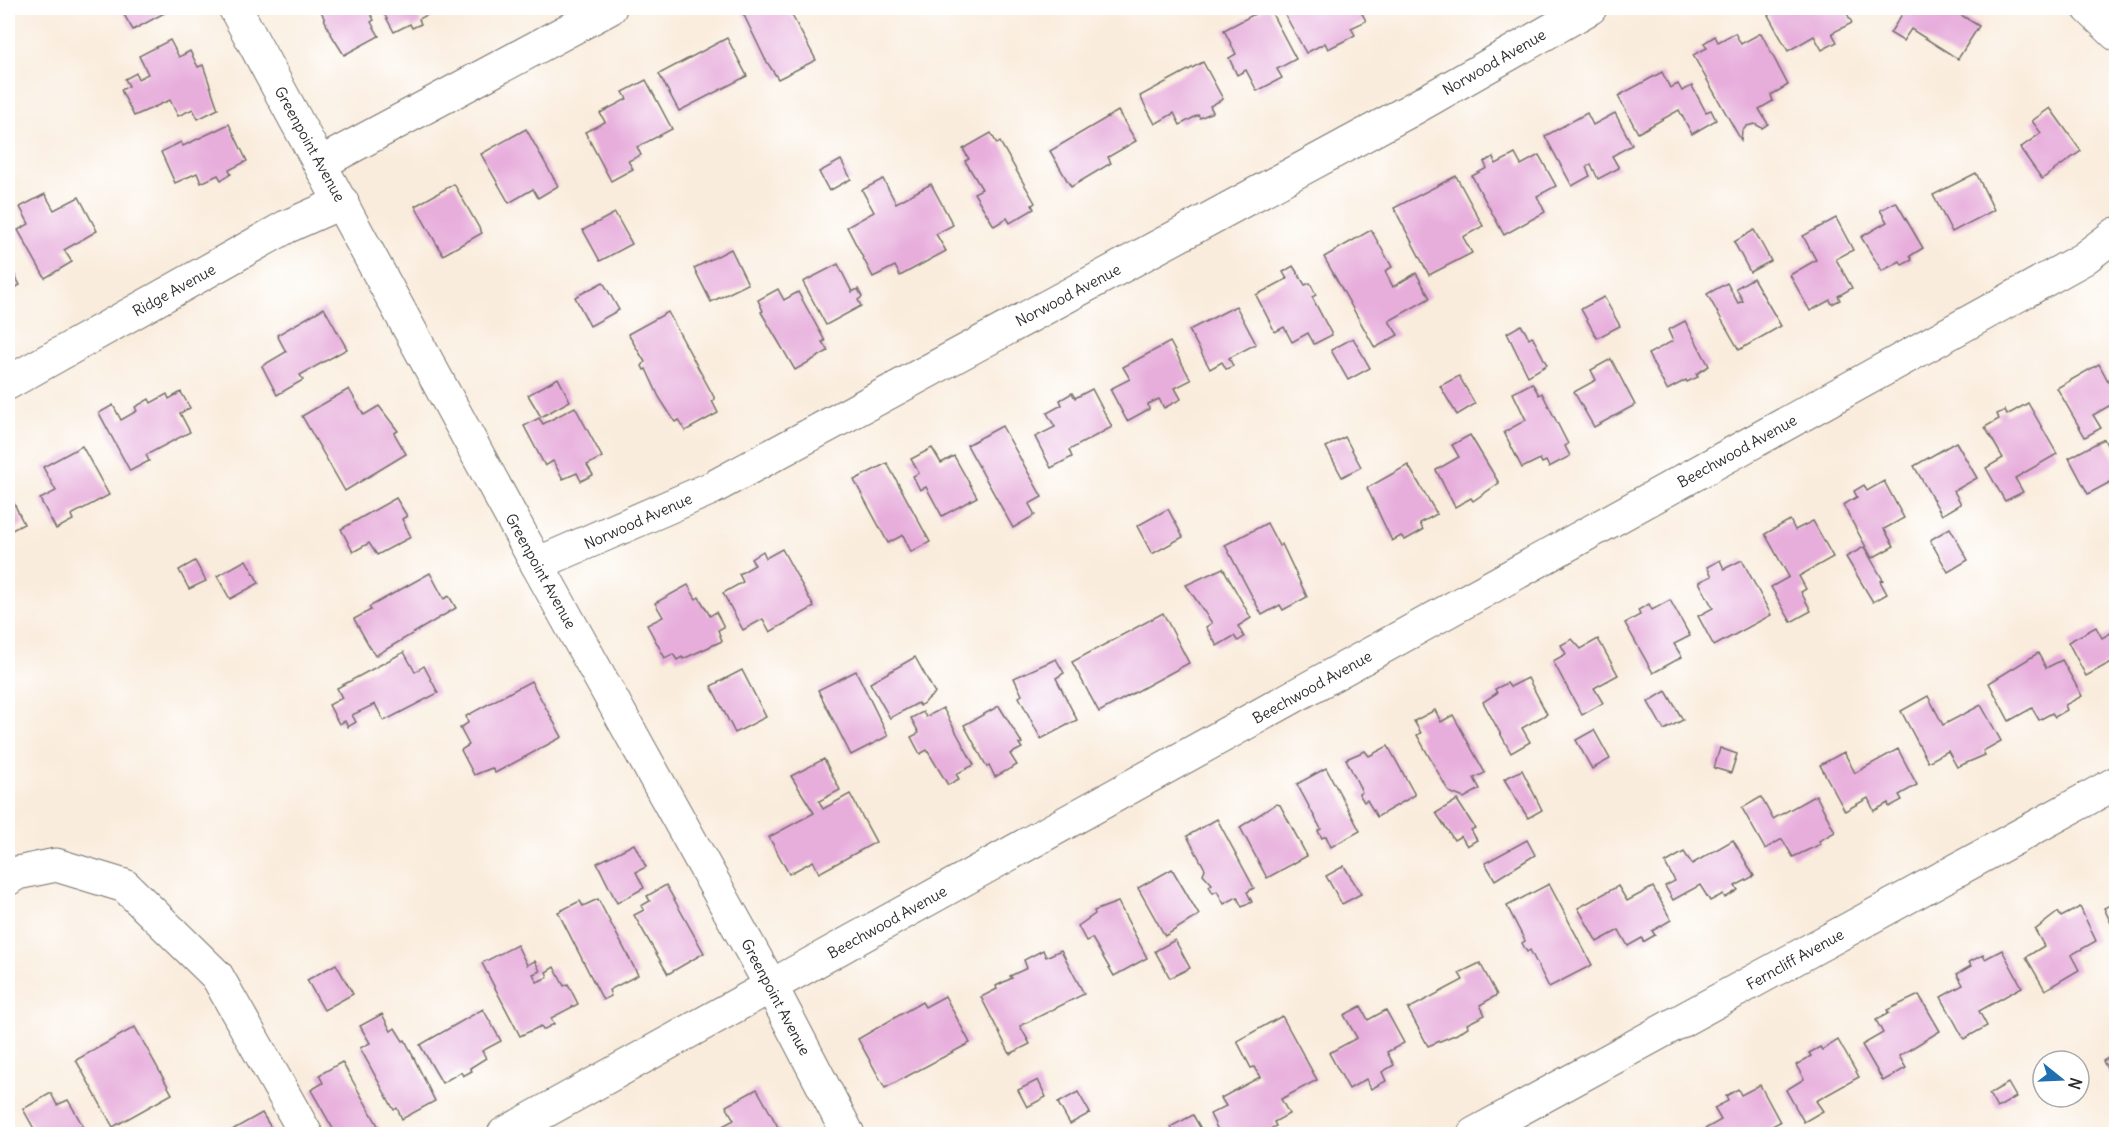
<svg xmlns="http://www.w3.org/2000/svg" width="2124" height="1142" font-family="Delius,sans-serif">
<style>
.building{fill:#e7addb}
.lines{fill:none;stroke-linecap:round;stroke-linejoin:round}
.minor-casing{stroke:#736f69;stroke-width:35}
.minor{stroke:#fff;stroke-width:33}
.labels{text-anchor:middle;dominant-baseline:central;stroke-width:6;stroke-linejoin:round;paint-order:stroke}
.street-label{font-size:15px;fill:#2b2b2b;stroke:#fff}
</style>
<rect width="100%" height="100%" fill="#fff"/>
<filter id="ink" filterUnits="userSpaceOnUse"><feTurbulence type="fractalNoise" baseFrequency=".0167" numOctaves="2"/><feDisplacementMap in="SourceGraphic" scale="12" xChannelSelector="R" yChannelSelector="G"/><feConvolveMatrix kernelMatrix="1 2 1 2 8 2 1 2 1" color-interpolation-filters="sRGB"/></filter>
<filter id="wash" filterUnits="userSpaceOnUse"><feTurbulence type="fractalNoise" baseFrequency=".008" numOctaves="4" result="noise"/><feDisplacementMap in="SourceGraphic" scale="24" xChannelSelector="R" yChannelSelector="G"/><feGaussianBlur stdDeviation="1.35" result="paint"/><feColorMatrix in="noise" values="0 0 0 0 0 0 0 0 0 0 0 0 0 0 0 0 0 1.4 0 .05"/><feComposite in="paint" operator="in"/></filter>
<g filter="url(#wash)">
<rect width="100%" height="100%" fill="#f9ecdc"/>
<g id="blocks">
<!-- building -->
<g class="building">
<polygon points="120,8 166,8 168,11 133,30"/>
<polygon points="320,8 363,8 366,13 369,11 374,20 371,22 379,36 344,55 329,31"/>
<polygon points="381,8 433,8 435,11 419,19 421,24 412,28 410,24 394,32"/>
<polygon points="788,8 816,60 778,79 765,59 741,9"/>
<polygon points="1266,8 1269,8 1296,59 1277,69 1282,78 1257,91 1246,70 1237,75 1229,58 1236,54 1224,30"/>
<polygon points="1285,8 1359,8 1366,21 1351,28 1355,35 1344,41 1328,49 1325,43 1306,53 1282,9"/>
<polygon points="1782,8 1844,8 1852,23 1832,33 1837,42 1822,50 1814,36 1788,51 1768,15"/>
<polygon points="1906,8 1962,8 1965,9 1961,15 1979,26 1958,59 1911,29 1903,41 1890,33"/>
<polygon points="1735,33 1741,44 1761,33 1788,85 1771,95 1773,101 1759,109 1768,124 1762,128 1755,124 1747,126 1742,131 1741,140 1693,55 1707,48 1704,43 1715,36 1718,42"/>
<polygon points="727,38 747,76 679,111 659,74"/>
<polygon points="170,40 179,57 190,51 198,67 203,65 218,109 198,119 193,109 178,116 170,100 134,116 121,90 129,86 125,79 136,73 138,79 148,74 139,56"/>
<polygon points="1203,62 1223,99 1210,106 1213,112 1200,118 1198,115 1180,125 1174,113 1155,124 1140,96"/>
<polygon points="1662,72 1670,88 1678,84 1682,91 1692,86 1706,112 1711,110 1716,120 1692,134 1679,110 1638,133 1618,96"/>
<polygon points="646,80 672,129 637,147 641,155 628,161 633,169 611,181 585,132 605,122 600,113 627,99 623,92"/>
<polygon points="2050,108 2081,151 2042,179 2020,148 2041,133 2032,121"/>
<polygon points="1118,111 1136,141 1108,157 1111,163 1071,187 1050,151"/>
<polygon points="1587,113 1593,125 1615,113 1632,145 1612,156 1619,168 1598,179 1591,164 1586,167 1590,176 1572,186 1545,136"/>
<polygon points="229,124 247,161 229,170 231,174 221,180 218,175 201,183 197,173 175,183 161,152 181,142 183,146"/>
<polygon points="526,129 558,186 538,198 533,189 509,203 481,154"/>
<polygon points="991,133 997,144 1000,142 1035,203 1032,205 1034,209 1010,223 1007,218 994,226 974,193 982,189 965,161 969,159 963,149"/>
<polygon points="1515,154 1521,165 1539,155 1556,186 1537,196 1545,212 1504,235 1472,176 1487,168 1484,162 1493,157 1496,164"/>
<polygon points="841,160 851,179 829,191 819,172"/>
<polygon points="1976,173 1994,210 1952,232 1933,195"/>
<polygon points="1456,176 1483,226 1463,237 1472,253 1429,275 1394,208"/>
<polygon points="883,179 896,203 931,184 953,225 936,234 946,251 900,276 895,266 873,277 847,227 874,212 862,190"/>
<polygon points="454,184 482,233 443,255 415,206"/>
<polygon points="45,194 54,210 79,197 97,231 64,250 72,262 45,278 18,230 29,224 20,207"/>
<polygon points="1896,202 1923,248 1910,256 1912,260 1902,265 1900,261 1882,271 1861,237 1887,222 1880,210"/>
<polygon points="615,213 632,244 600,261 583,230"/>
<polygon points="1836,218 1853,250 1836,259 1852,288 1838,296 1840,300 1832,304 1830,300 1810,311 1790,275 1816,260 1803,236"/>
<polygon points="1371,230 1392,267 1385,271 1393,287 1416,273 1430,298 1389,321 1398,335 1375,348 1324,257"/>
<polygon points="1754,230 1771,261 1750,272 1734,242"/>
<polygon points="731,249 748,284 711,302 694,268"/>
<polygon points="8,263 20,285 8,292"/>
<polygon points="838,264 852,292 858,289 862,297 858,300 861,306 826,325 803,282"/>
<polygon points="1293,266 1305,285 1310,283 1316,295 1312,297 1332,335 1314,344 1308,333 1292,342 1284,327 1275,332 1256,295 1287,279 1283,272"/>
<polygon points="1753,278 1781,326 1739,350 1707,294 1727,283 1738,303 1743,301 1736,288"/>
<polygon points="603,282 619,310 590,326 575,297"/>
<polygon points="778,289 784,300 798,292 825,341 822,342 828,351 795,370 761,312 763,311 758,300"/>
<polygon points="1604,297 1620,326 1597,338 1581,309"/>
<polygon points="1236,306 1256,344 1229,358 1233,366 1226,369 1222,362 1210,369 1189,330"/>
<polygon points="324,308 347,349 300,375 303,380 277,395 262,366 286,352 277,335"/>
<polygon points="668,312 715,399 712,401 718,413 685,431 679,420 675,422 659,397 646,369 644,370 642,366 645,362 628,334"/>
<polygon points="1685,321 1709,366 1696,374 1698,377 1687,382 1686,380 1667,390 1648,354 1673,341 1668,330"/>
<polygon points="1521,325 1529,338 1532,336 1547,365 1528,376 1507,333"/>
<polygon points="1353,338 1370,368 1348,380 1331,350"/>
<polygon points="1170,342 1191,380 1175,388 1181,399 1164,408 1159,399 1148,404 1149,409 1127,421 1110,389 1130,379 1123,367"/>
<polygon points="1611,359 1635,405 1594,427 1574,392 1596,380 1591,370"/>
<polygon points="2099,364 2116,396 2116,402 2093,415 2101,428 2085,437 2057,388"/>
<polygon points="1459,376 1475,404 1457,415 1440,386"/>
<polygon points="558,378 570,401 541,417 528,395"/>
<polygon points="1532,383 1539,395 1542,393 1568,444 1565,446 1570,456 1549,467 1546,461 1542,463 1540,459 1522,468 1504,432 1526,420 1513,393"/>
<polygon points="349,389 364,415 379,406 398,431 394,433 406,454 345,491 302,416"/>
<polygon points="1092,389 1112,427 1069,450 1072,457 1051,468 1035,437 1055,427 1047,413 1062,405 1060,400 1072,393 1075,398"/>
<polygon points="181,392 190,408 180,413 190,432 146,455 149,461 130,471 99,413 113,405 121,420 137,411 135,407 149,399 151,403 167,394 169,399"/>
<polygon points="2028,403 2057,454 2015,478 2023,492 2005,501 1986,468 2003,458 1985,427 1999,419 1997,414 2005,410 2007,415"/>
<polygon points="575,407 602,457 587,465 593,475 581,481 577,473 563,479 553,461 545,466 524,426 539,418 543,424"/>
<polygon points="1002,426 1042,497 1029,504 1035,515 1013,528 967,445"/>
<polygon points="1470,435 1499,483 1473,501 1471,498 1455,507 1436,470 1459,457 1452,445"/>
<polygon points="1345,437 1361,467 1342,477 1326,447"/>
<polygon points="2104,439 2116,463 2116,479 2088,494 2069,458"/>
<polygon points="1956,442 1977,478 1954,491 1961,504 1942,515 1914,466"/>
<polygon points="82,446 109,495 71,515 73,520 56,529 40,499 56,491 43,467"/>
<polygon points="932,448 941,463 954,456 977,497 942,516 926,487 920,490 913,476 919,473 911,459"/>
<polygon points="887,463 930,542 911,552 903,535 888,543 854,480"/>
<polygon points="1408,465 1437,514 1420,523 1423,530 1405,540 1401,536 1392,541 1367,488"/>
<polygon points="1884,481 1904,518 1884,529 1894,546 1872,558 1843,505 1857,497 1854,491 1864,485 1867,491"/>
<polygon points="8,491 24,524 8,532"/>
<polygon points="396,498 407,516 402,519 411,537 377,555 369,543 353,552 341,529"/>
<polygon points="1168,509 1183,537 1152,554 1137,526"/>
<polygon points="1790,520 1795,530 1813,521 1833,557 1799,576 1806,589 1801,592 1811,611 1791,622 1771,587 1789,577 1765,534"/>
<polygon points="1267,523 1279,546 1282,544 1307,597 1283,610 1280,605 1262,615 1225,545"/>
<polygon points="1950,528 1968,560 1948,572 1930,540"/>
<polygon points="1864,547 1883,580 1880,581 1887,594 1873,602 1846,557"/>
<polygon points="782,549 814,607 770,632 763,619 743,630 723,593 743,582 739,574 755,565 751,559 763,551 766,558"/>
<polygon points="246,560 259,583 230,599 217,576"/>
<polygon points="1720,560 1724,569 1742,560 1771,615 1714,646 1698,616 1713,608 1699,582 1712,576 1707,567"/>
<polygon points="195,561 206,581 189,589 179,570"/>
<polygon points="1223,568 1251,618 1238,626 1244,637 1238,641 1234,636 1217,646 1206,627 1212,623 1186,585"/>
<polygon points="430,573 444,599 449,596 456,608 375,656 354,619 371,610 369,607"/>
<polygon points="688,585 696,599 699,597 710,616 716,612 724,627 718,630 722,641 683,659 682,657 677,660 673,654 665,658 647,625 663,617 655,603"/>
<polygon points="1670,600 1690,636 1674,644 1682,657 1653,673 1625,623 1640,615 1638,610 1649,604 1652,610"/>
<polygon points="1163,613 1189,663 1099,712 1072,662"/>
<polygon points="2096,627 2102,638 2116,630 2116,667 2113,661 2086,676 2068,642"/>
<polygon points="1572,639 1581,649 1598,639 1618,675 1594,688 1603,703 1582,715 1553,661 1566,654 1561,645"/>
<polygon points="404,652 415,672 424,666 438,693 384,721 375,704 352,715 356,722 348,727 345,721 339,724 329,705 342,698 337,688"/>
<polygon points="2038,653 2046,668 2062,660 2082,696 2065,705 2067,710 2055,717 2052,713 2039,720 2032,708 2009,721 1989,683"/>
<polygon points="915,657 935,693 920,706 918,703 890,718 870,683"/>
<polygon points="1056,659 1064,673 1056,678 1077,720 1041,739 1019,697 1022,695 1014,678"/>
<polygon points="742,670 766,717 735,733 711,686"/>
<polygon points="856,671 888,736 851,755 818,690"/>
<polygon points="1528,678 1547,714 1522,728 1530,742 1511,753 1483,702 1497,693 1495,689 1507,683 1510,687"/>
<polygon points="531,681 562,737 495,773 492,768 474,775 461,750 469,745 460,728 468,723 466,716"/>
<polygon points="1666,691 1683,720 1664,730 1648,702"/>
<polygon points="1928,696 1943,725 1981,705 2001,741 1983,751 1985,755 1957,767 1948,751 1928,762 1901,711"/>
<polygon points="999,706 1022,743 1019,744 1022,748 1010,754 1017,765 995,777 989,765 987,767 964,725"/>
<polygon points="943,708 974,765 956,774 959,779 948,785 927,750 920,754 911,737 919,733 911,718 923,712 926,717"/>
<polygon points="1435,710 1441,722 1453,715 1485,773 1474,778 1480,789 1464,798 1449,792 1417,735 1421,733 1414,721"/>
<polygon points="1594,730 1610,759 1592,769 1576,740"/>
<polygon points="1388,746 1415,795 1377,817 1367,800 1364,802 1359,794 1362,792 1346,759 1365,751 1369,756"/>
<polygon points="1720,748 1737,754 1731,773 1714,768"/>
<polygon points="1898,749 1917,785 1899,795 1902,800 1889,807 1888,803 1874,811 1868,798 1845,811 1820,765 1844,752 1855,773"/>
<polygon points="824,759 840,790 819,801 823,809 850,794 876,842 819,873 813,861 789,874 769,837 814,813 791,776"/>
<polygon points="1326,768 1360,831 1331,847 1326,836 1322,838 1318,831 1321,829 1297,784"/>
<polygon points="1522,770 1542,810 1528,818 1504,779"/>
<polygon points="1816,795 1835,832 1819,841 1821,844 1793,857 1782,839 1765,849 1742,808 1761,797 1773,819"/>
<polygon points="1457,800 1475,828 1471,830 1477,840 1467,846 1461,836 1454,840 1436,813"/>
<polygon points="1276,804 1280,805 1307,856 1267,878 1240,827"/>
<polygon points="1217,819 1254,888 1247,892 1252,902 1242,907 1237,897 1224,904 1217,891 1213,893 1209,886 1212,884 1203,874 1205,869 1187,836"/>
<polygon points="1527,840 1535,855 1495,880 1485,863"/>
<polygon points="1733,840 1754,876 1735,886 1738,890 1725,898 1723,894 1710,901 1700,885 1673,900 1665,886 1675,881 1665,863 1684,852 1692,864"/>
<polygon points="634,844 646,867 636,872 644,888 617,903 597,863"/>
<polygon points="1344,866 1361,894 1342,904 1326,876"/>
<polygon points="1172,869 1199,915 1165,936 1138,888"/>
<polygon points="1549,884 1592,965 1549,987 1530,950 1527,952 1522,943 1525,941 1507,906"/>
<polygon points="666,885 704,953 668,974 634,915 644,910 641,906 650,901 647,896"/>
<polygon points="1618,886 1627,901 1653,887 1671,920 1652,931 1655,935 1643,942 1642,938 1628,946 1619,930 1597,942 1578,908"/>
<polygon points="598,899 638,975 609,990 611,996 603,1000 558,912 580,901 583,906"/>
<polygon points="1118,902 1147,958 1114,976 1092,938 1086,941 1078,926 1095,914 1094,911"/>
<polygon points="2116,902 2116,934 2104,908"/>
<polygon points="2080,907 2096,941 2071,955 2079,970 2045,990 2026,957 2044,946 2035,930 2058,912 2061,917"/>
<polygon points="1175,940 1190,968 1170,978 1155,951"/>
<polygon points="517,945 527,965 535,961 540,971 533,974 537,982 548,977 546,972 554,967 564,986 568,984 578,1004 551,1018 554,1024 543,1030 541,1026 520,1036 482,963"/>
<polygon points="1043,950 1046,957 1061,950 1084,994 1020,1026 1030,1044 1010,1054 981,997 997,989 996,986 1012,978 1010,976 1027,968 1024,960"/>
<polygon points="2002,950 2022,987 1979,1011 1987,1026 1964,1039 1941,997 1963,985 1957,974 1971,966 1969,962 1983,955 1985,959"/>
<polygon points="1480,963 1497,995 1480,1005 1485,1015 1467,1024 1468,1027 1457,1034 1428,1046 1408,1009 1463,980 1459,973"/>
<polygon points="336,964 353,994 324,1010 307,980"/>
<polygon points="1919,995 1940,1031 1899,1056 1906,1068 1883,1081 1862,1045 1883,1033 1876,1020 1889,1013 1887,1010"/>
<polygon points="945,996 970,1043 885,1088 858,1039 922,1002 925,1007"/>
<polygon points="1361,1006 1368,1020 1386,1010 1404,1043 1387,1052 1394,1065 1382,1072 1386,1081 1371,1089 1366,1079 1349,1089 1329,1053 1357,1038 1344,1015"/>
<polygon points="483,1009 501,1041 482,1051 486,1058 470,1068 472,1071 463,1076 461,1072 442,1083 420,1045"/>
<polygon points="382,1014 391,1031 395,1028 403,1041 405,1040 435,1101 402,1119 397,1108 394,1110 360,1048 370,1043 360,1026"/>
<polygon points="1282,1016 1317,1080 1281,1099 1289,1114 1274,1122 1276,1126 1261,1134 1258,1130 1249,1134 1241,1134 1238,1130 1229,1134 1220,1134 1210,1114 1226,1106 1221,1098 1260,1077 1254,1067 1251,1068 1237,1041"/>
<polygon points="135,1027 172,1094 113,1127 76,1060"/>
<polygon points="1838,1040 1859,1077 1816,1101 1823,1111 1804,1122 1786,1090 1804,1079 1796,1065 1811,1056 1809,1053 1820,1047 1822,1050"/>
<polygon points="2116,1053 2116,1075 2112,1078 2103,1061"/>
<polygon points="342,1062 381,1131 375,1134 336,1134 311,1090 323,1083 319,1075"/>
<polygon points="1038,1080 1046,1097 1027,1107 1018,1090"/>
<polygon points="2008,1083 2016,1097 1997,1108 1989,1094"/>
<polygon points="1760,1085 1780,1122 1757,1134 1696,1134 1721,1120 1714,1108 1728,1101 1726,1096 1738,1089 1741,1095"/>
<polygon points="757,1089 782,1134 708,1134 734,1120 726,1106"/>
<polygon points="1078,1092 1090,1113 1070,1124 1058,1103"/>
<polygon points="51,1093 57,1105 68,1100 83,1126 67,1134 37,1134 23,1109"/>
<polygon points="262,1113 275,1134 225,1134"/>
<polygon points="1193,1115 1204,1134 1174,1134 1170,1127"/>
</g>
</g>
</g>
<g filter="url(#ink)">
<use href="#blocks" fill-opacity="0" stroke="#736f69" stroke-width="1.5"/>
<g class="lines">
<!-- minor casing -->
<g class="minor-casing">
<g id="minor">
<polyline points="235,8 537,564 771,986 848,1134"/>
<polyline points="2089,8 2116,34"/>
<polyline points="321,163 610,8"/>
<polyline points="8,383 286,227 342,202"/>
<polyline points="537,564 712,488 1407,112 1590,8"/>
<polyline points="8,879 17,873 56,865 125,886 217,976 306,1134"/>
<polyline points="504,1134 2083,259 2116,234"/>
<polyline points="1474,1134 2116,783"/>
</g>
</g>
<!-- minor -->
<use href="#minor" class="minor"/>
</g>
</g>
<g class="labels">
<!-- street labels -->
<g class="street-label">
<text transform="translate(1494 62) rotate(-30)">Norwood Avenue</text>
<text transform="translate(310 144) rotate(61)">Greenpoint Avenue</text>
<text transform="translate(174 290) rotate(-29)">Ridge Avenue</text>
<text transform="translate(1068 295) rotate(-28)">Norwood Avenue</text>
<text transform="translate(1737 451) rotate(-29)">Beechwood Avenue</text>
<text transform="translate(638 521) rotate(-24)">Norwood Avenue</text>
<text transform="translate(541 571) rotate(61)">Greenpoint Avenue</text>
<text transform="translate(1312 687) rotate(-29)">Beechwood Avenue</text>
<text transform="translate(887 922) rotate(-29)">Beechwood Avenue</text>
<text transform="translate(1795 959) rotate(-29)">Ferncliff Avenue</text>
<text transform="translate(776 997) rotate(62)">Greenpoint Avenue</text>
</g>
</g>
<!-- margin -->
<rect width="2124" height="1142" fill="none" stroke="#fff" stroke-width="30"/>
<!-- north arrow -->
<g transform="translate(2061 1079) rotate(108)"><circle r="28" fill="#ffffff" stroke="#aaaaaa" stroke-width="1.5"/>
<path d="M0-4.5L10 22L0 15L-10 22Z" fill="#1f6fb2"/>
<text y="-9" font-size="16" font-weight="bold" text-anchor="middle" fill="#2b2b2b">N</text>
</g>
</svg>
